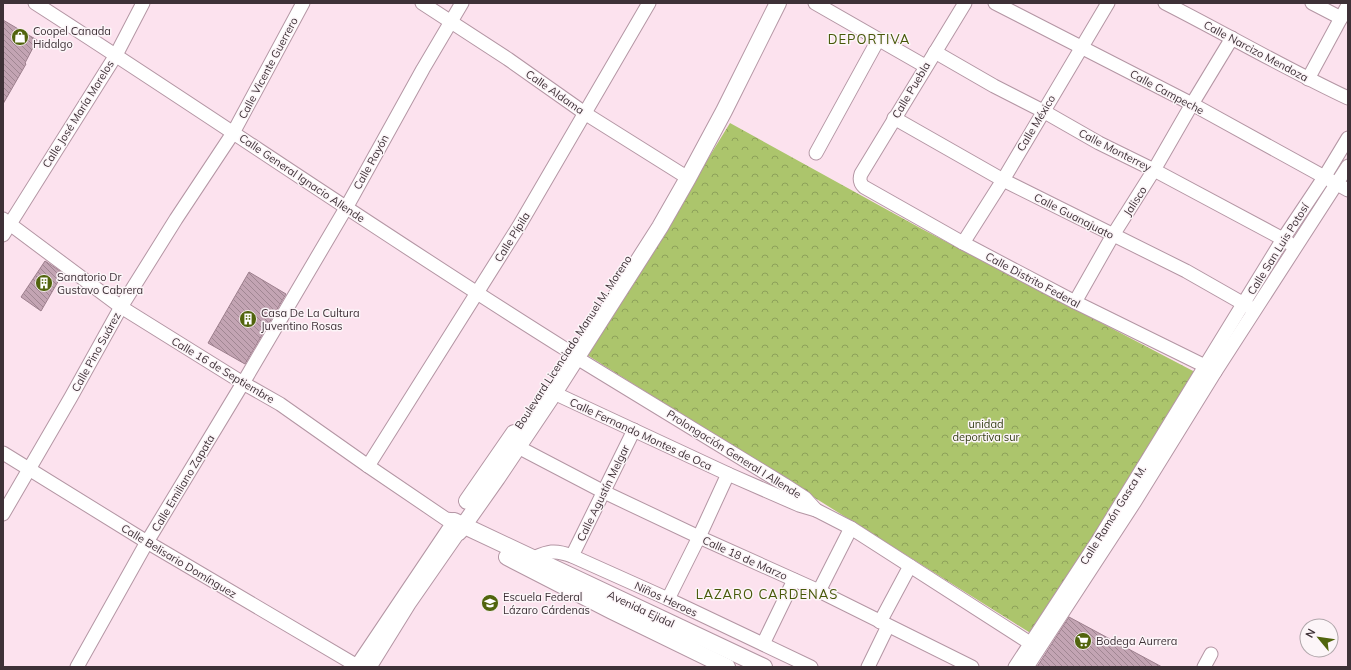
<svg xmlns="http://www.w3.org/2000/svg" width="1351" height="670" font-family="Mulish,sans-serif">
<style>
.forest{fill:url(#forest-crowns)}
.building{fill:url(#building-back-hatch);stroke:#9d7f8d}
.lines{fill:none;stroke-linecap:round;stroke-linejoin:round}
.minor-casing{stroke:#b496a4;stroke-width:15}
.major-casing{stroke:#b496a4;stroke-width:18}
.minor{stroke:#fff;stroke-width:13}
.major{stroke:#fff;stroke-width:16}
.labels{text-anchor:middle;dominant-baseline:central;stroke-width:3;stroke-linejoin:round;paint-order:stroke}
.poi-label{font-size:11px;fill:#3e3137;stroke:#fcf5f8;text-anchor:start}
.street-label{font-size:11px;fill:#3e3137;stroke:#fcf5f8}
.park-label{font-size:11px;fill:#38421a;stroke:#fcf5f8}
.quarter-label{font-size:13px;letter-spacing:1px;fill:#475808;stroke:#fcf5f8}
</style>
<defs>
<pattern id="forest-crowns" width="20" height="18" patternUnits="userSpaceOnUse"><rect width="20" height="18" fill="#acc56c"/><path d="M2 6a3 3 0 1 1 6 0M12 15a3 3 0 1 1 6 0" fill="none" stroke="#8da15a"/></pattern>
<pattern id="building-back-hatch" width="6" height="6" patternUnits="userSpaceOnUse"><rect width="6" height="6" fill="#c3a4b3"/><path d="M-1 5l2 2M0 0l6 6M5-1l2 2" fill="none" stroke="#a08692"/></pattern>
</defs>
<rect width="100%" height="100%" fill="#fce2ee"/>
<!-- forest -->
<polygon class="forest" points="730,123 922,229 1195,372 1032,634 587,355"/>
<!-- building -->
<g class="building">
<polygon points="3,20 37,40 25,63 26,64 3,104"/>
<polygon points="45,261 63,273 41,311 21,297"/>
<polygon points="249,272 286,294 245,364 208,343"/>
<polygon points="1069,617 1162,667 1037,667"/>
</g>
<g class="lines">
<!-- minor casing -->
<g class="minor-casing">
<g id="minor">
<path d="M35 3C214 118 389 239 570 352L577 358 785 485 805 498 816 510 851 528 1030 643 1037 651"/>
<polyline points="422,3 508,59 586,114 688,178"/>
<polyline points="815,3 925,66"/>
<path d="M965 3 861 174C859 180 860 183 864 187L963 243 1075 302 1205 366 1215 372"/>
<polyline points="995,3 1192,104 1348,190"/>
<path d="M1165 3C1226 34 1286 69 1348 98"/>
<polyline points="1312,3 1341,18"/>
<polyline points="935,52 994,86 1043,111 1099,143 1154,170 1283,239 1289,243"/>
<polyline points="1308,79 1348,5"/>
<polyline points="894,118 1003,180 1186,271 1251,308"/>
<polyline points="816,153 878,40"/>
<polyline points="3,219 121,307 243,383 280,404 368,466 446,519 454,520"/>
<polyline points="3,235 116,55 143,3"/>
<polyline points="963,243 1003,180 1108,3"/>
<polyline points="1075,302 1113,235 1154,170 1192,104 1232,38"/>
<polyline points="554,393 728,474 799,505 816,510"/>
<polyline points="518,447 604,492 699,537 819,591 972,667"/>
<polyline points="3,453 147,542 359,667"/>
<polyline points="368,466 519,226 649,3"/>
<polyline points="3,514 71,397 121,307 176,219 233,133 303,3"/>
<polyline points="572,556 634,430"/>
<path d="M526 561C546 553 551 548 572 556L668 599 811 667"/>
<polyline points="819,591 851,528"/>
<polyline points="668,599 699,537 728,474"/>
<polyline points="880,622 910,566"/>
<polyline points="763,644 794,580"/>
<polyline points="77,667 147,542 243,383 346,208 423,69 462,3"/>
<polyline points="356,667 452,524"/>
<polyline points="370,667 409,604 459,532"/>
<polyline points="868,667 888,626"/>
<polyline points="1015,667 1099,539 1283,239 1325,176 1348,138"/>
<polyline points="1027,667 1134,503 1215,372 1348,166"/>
<polyline points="1204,667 1211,654"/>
</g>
</g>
<!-- major casing -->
<g class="major-casing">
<g id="major">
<polyline points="467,501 514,433"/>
<polyline points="454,521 764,667"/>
<polyline points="459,532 497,478 554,393 660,227 688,178 724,111 778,3"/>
<polyline points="507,557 612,611 727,667"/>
</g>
</g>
<!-- minor -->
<use href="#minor" class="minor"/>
<!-- major -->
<use href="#major" class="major"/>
</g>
<!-- icons -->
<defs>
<g id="shop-disc" transform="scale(0.9)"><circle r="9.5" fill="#51640d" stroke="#fcf5f8"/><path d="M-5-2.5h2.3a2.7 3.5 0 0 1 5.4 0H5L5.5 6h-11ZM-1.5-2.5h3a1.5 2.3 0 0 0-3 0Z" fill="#fff"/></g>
<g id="building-disc" transform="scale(0.9)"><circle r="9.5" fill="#51640d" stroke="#fcf5f8"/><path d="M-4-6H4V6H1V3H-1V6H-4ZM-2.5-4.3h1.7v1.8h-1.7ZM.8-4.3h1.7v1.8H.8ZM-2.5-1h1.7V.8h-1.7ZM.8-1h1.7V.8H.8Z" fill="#fff"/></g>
<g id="school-disc" transform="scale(0.9)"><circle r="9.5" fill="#51640d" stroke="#fcf5f8"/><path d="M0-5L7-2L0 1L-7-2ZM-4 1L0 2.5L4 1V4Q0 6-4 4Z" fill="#fff"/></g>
<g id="supermarket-disc" transform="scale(0.9)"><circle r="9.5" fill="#51640d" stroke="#fcf5f8"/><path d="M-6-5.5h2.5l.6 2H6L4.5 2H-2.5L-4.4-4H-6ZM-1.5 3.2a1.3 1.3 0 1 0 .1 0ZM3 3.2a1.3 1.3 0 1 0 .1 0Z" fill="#fff"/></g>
</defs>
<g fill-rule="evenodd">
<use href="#shop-disc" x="20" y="37"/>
<use href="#building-disc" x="44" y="283"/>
<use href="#building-disc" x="248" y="319"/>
<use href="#school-disc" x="490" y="603"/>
<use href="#supermarket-disc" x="1083" y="641"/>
</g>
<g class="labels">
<!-- poi labels -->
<g class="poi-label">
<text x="33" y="31">Coopel Canada<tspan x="33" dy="13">Hidalgo</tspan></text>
<text x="57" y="277">Sanatorio Dr<tspan x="57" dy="13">Gustavo Cabrera</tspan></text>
<text x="261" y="313">Casa De La Cultura<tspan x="261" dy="13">Juventino Rosas</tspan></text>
<text x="503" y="597">Escuela Federal<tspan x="503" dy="13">Lázaro Cárdenas</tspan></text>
<text x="1096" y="641">Bodega Aurrera</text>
</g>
<!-- street labels -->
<g class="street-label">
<text transform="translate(1256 51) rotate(28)">Calle Narcizo Mendoza</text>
<text transform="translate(268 68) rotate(-62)">Calle Vicente Guerrero</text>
<text transform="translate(911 90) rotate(-59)">Calle Puebla</text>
<text transform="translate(555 92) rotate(35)">Calle Aldama</text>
<text transform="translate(1167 92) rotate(28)">Calle Campeche</text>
<text transform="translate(78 114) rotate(-58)">Calle José María Morelos</text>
<text transform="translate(1036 123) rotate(-59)">Calle México</text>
<text transform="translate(1115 150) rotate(27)">Calle Monterrey</text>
<text transform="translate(371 162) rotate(-61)">Calle Rayón</text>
<text transform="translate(302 178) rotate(34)">Calle General Ignacio Allende</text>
<text transform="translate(1135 201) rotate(-57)">Jalisco</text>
<text transform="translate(1074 216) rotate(27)">Calle Guanajuato</text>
<text transform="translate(512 237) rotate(-58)">Calle Pípila</text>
<text transform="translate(1278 249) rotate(-58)">Calle San Luis Potosí</text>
<text transform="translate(1033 280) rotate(28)">Calle Distrito Federal</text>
<text transform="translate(573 342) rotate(-57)">Boulevard Licenciado Manuel M. Moreno</text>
<text transform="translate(96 352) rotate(-61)">Calle Pino Suárez</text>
<text transform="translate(223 370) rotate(31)">Calle 16 de Septiembre</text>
<text transform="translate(641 434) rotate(25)">Calle Fernando Montes de Oca</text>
<text transform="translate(734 454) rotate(32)">Prolongación General I Allende</text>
<text transform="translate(183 483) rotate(-59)">Calle Emiliano Zapata</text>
<text transform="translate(603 493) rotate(-64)">Calle Agustín Melgar</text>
<text transform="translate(1113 515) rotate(-58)">Calle Ramón Gasca M.</text>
<text transform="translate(745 558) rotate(24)">Calle 18 de Marzo</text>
<text transform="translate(179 561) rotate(31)">Calle Belisario Domínguez</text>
<text transform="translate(666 599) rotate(25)">Niños Heroes</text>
<text transform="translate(641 609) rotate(25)">Avenida Ejidal</text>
</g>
<!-- park labels -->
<g class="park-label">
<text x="986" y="424">unidad<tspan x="986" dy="13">deportiva sur</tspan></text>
</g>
<!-- quarter labels -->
<g class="quarter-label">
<text x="869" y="39">DEPORTIVA</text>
<text x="767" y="594">LAZARO CARDENAS</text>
</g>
</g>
<!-- border -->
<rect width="1351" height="670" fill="none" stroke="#3e3137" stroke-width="8"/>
<!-- north arrow -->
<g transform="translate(1319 638) rotate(299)"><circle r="19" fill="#fcf5f8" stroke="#b0a7ab"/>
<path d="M0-3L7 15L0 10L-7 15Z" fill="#51640d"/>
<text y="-6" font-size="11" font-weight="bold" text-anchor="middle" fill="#3e3137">N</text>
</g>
</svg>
